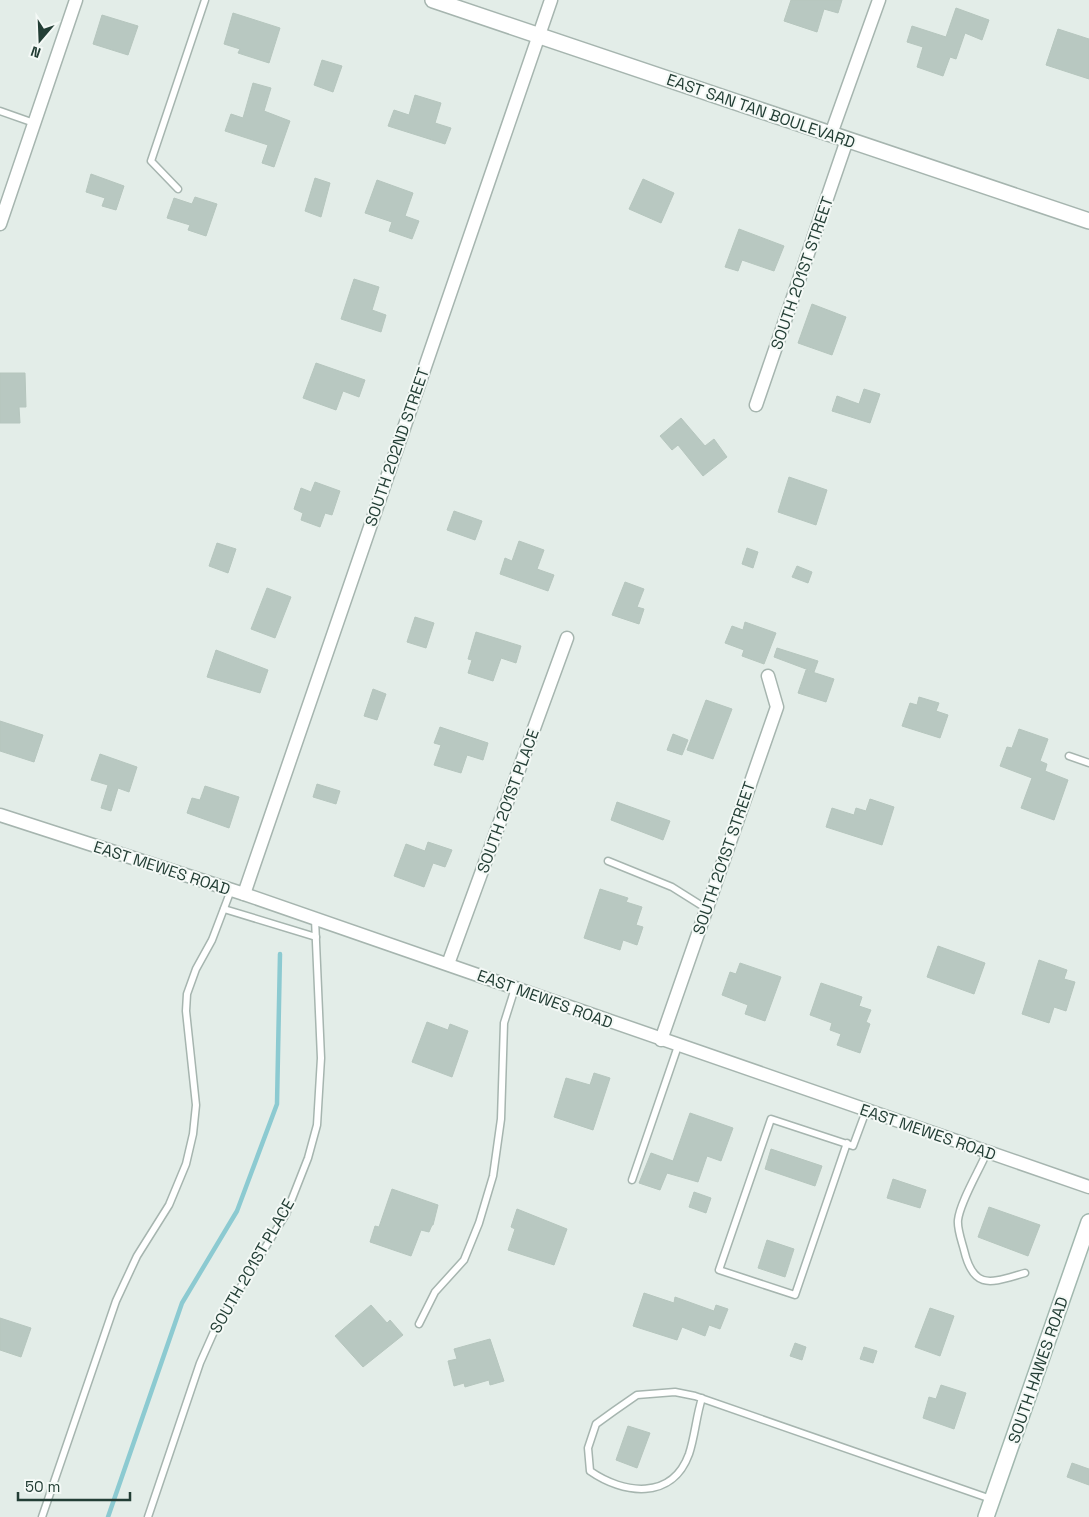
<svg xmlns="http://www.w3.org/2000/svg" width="1089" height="1517" font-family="'Space Grotesk',sans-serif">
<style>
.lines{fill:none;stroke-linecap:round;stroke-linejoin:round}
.stream{stroke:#8ccad1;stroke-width:4.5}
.building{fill:#b8c8c1;stroke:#b6c6be}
.service-casing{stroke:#a6b5af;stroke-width:9}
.minor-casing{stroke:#a6b5af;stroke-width:15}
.tertiary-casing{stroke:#a6b5af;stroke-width:18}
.secondary-casing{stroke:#a2b8af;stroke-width:18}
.service{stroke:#fff;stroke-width:6}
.minor{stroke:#fff;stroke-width:12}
.tertiary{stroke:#fff;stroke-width:15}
.secondary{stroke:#fff;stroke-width:15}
.labels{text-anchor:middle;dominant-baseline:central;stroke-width:4;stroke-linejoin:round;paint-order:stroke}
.street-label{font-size:16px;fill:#233e35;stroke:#f4f9f6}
</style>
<rect width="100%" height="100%" fill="#e3ede8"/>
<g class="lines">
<!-- stream -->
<polyline class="stream" points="108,1517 182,1303 237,1211 277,1104 280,954"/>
</g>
<!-- building -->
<g class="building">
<polygon points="791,0 842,0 838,13 824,9 817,32 784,21"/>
<polygon points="956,8 989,20 982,40 965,33 956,59 950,57 943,76 917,67 923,47 907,42 912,26 946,37"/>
<polygon points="233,13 280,28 269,63 238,53 240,49 224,44"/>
<polygon points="102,15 138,26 128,55 93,44"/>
<polygon points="1058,29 1089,39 1089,79 1046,65"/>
<polygon points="322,60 342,66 333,92 314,85"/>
<polygon points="253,83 271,88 264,111 290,121 274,167 262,163 268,145 225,131 231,114 243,118"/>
<polygon points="415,95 441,103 435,123 451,128 445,144 388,126 394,110 409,115"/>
<polygon points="91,174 124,186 116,210 102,206 105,198 86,192"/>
<polygon points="315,178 330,183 321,217 305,211"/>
<polygon points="643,179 674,193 661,223 629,209"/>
<polygon points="377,180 413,193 405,216 419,221 412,239 389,231 392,222 365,213"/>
<polygon points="195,197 217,204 206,236 188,230 190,225 167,218 174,198 192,204"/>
<polygon points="739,229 784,246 774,271 742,260 738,271 725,267"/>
<polygon points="354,279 379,287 372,310 386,315 381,332 341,319"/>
<polygon points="812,304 846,317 832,355 798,343"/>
<polygon points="316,363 365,380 359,397 343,391 336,410 303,398"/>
<polygon points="0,373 25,373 26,407 19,407 20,423 0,423"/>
<polygon points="864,389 880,394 870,423 832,411 837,396 859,404"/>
<polygon points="681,418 705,446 714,439 727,457 703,476 678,445 672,450 660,436"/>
<polygon points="789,477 827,490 816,525 778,512"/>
<polygon points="315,482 340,491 332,515 325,513 320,527 301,520 303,513 294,509 301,488 311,492"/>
<polygon points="454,511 482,521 475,540 447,530"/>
<polygon points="519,541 544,550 537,569 554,575 548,591 500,574 505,558 512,561"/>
<polygon points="217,543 236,549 228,573 209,566"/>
<polygon points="747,548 758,552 753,568 742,564"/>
<polygon points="797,566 812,572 808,583 792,577"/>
<polygon points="625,582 644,589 637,607 644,609 639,624 612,615"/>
<polygon points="267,588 291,597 275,638 251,629"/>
<polygon points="415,617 434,623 426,648 407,642"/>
<polygon points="745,622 776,633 764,664 742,656 744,650 725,643 732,626 743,630"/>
<polygon points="476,632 521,646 516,663 501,658 493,681 468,673 472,660 468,659"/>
<polygon points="777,648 818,661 814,672 774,657"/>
<polygon points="216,650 268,670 260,693 207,677"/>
<polygon points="806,670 834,679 826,702 798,693"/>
<polygon points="373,689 386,694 377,720 364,716"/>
<polygon points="919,697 939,703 936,711 948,715 940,738 902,726 910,703 917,705"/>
<polygon points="706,700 732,709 713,759 687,750"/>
<polygon points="0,721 43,735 34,762 0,751"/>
<polygon points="440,727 488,743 483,760 467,755 461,773 434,765 441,745 434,743"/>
<polygon points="1019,729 1048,739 1040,761 1047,764 1045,771 1068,780 1054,820 1021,808 1032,778 1000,766 1007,747 1012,748"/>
<polygon points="673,734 688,740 682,755 667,750"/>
<polygon points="100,754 137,767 129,792 118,788 111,811 101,808 108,785 91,780"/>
<polygon points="317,784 340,791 336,804 313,797"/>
<polygon points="205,786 239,797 229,828 187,813 192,798 200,800"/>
<polygon points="870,799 894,807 882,845 826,827 832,808 854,815 856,808 866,811"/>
<polygon points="617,802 670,821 663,840 611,820"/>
<polygon points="428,842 452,850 445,867 433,863 424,887 394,876 406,844 425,851"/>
<polygon points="600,889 628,898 626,902 642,907 636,925 643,927 637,945 623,940 620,950 584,938"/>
<polygon points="938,946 985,963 974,994 927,977"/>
<polygon points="1039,960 1067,970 1064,979 1075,982 1066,1011 1054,1007 1049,1023 1022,1014"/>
<polygon points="740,963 781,977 765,1021 745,1014 748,1005 722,995 730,972 736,974"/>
<polygon points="821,983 862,997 859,1006 871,1010 866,1022 870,1024 860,1053 837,1045 841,1034 830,1030 832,1023 810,1015"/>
<polygon points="427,1022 448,1030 450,1024 468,1031 452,1077 412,1062"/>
<polygon points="594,1073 610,1078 593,1130 554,1117 566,1078 590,1085"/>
<polygon points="690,1113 733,1128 721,1161 707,1156 698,1182 667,1173 660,1190 639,1183 651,1153 673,1161"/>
<polygon points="771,1149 822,1166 815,1186 765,1169"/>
<polygon points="893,1179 926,1190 920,1208 887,1198"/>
<polygon points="392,1189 438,1205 433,1225 432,1225 429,1232 421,1230 411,1256 370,1242 375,1226 379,1227"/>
<polygon points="694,1192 711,1198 706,1213 689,1207"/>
<polygon points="989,1207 1040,1225 1028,1256 978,1237"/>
<polygon points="517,1209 567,1229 554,1265 508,1250 515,1229 511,1227"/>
<polygon points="767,1240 794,1249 785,1277 758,1268"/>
<polygon points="644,1293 674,1303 675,1297 714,1311 716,1305 728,1309 720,1329 709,1325 705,1336 682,1327 677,1340 633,1326"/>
<polygon points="371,1305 387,1323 390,1320 403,1335 363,1367 335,1336"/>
<polygon points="930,1308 954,1316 940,1356 915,1347"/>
<polygon points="0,1318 31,1328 21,1357 0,1350"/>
<polygon points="490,1339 504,1381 490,1385 489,1380 465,1387 464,1383 454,1386 448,1361 457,1359 454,1349"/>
<polygon points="795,1343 806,1347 802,1360 790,1356"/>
<polygon points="864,1347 877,1351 873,1363 860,1359"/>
<polygon points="941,1385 966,1393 954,1429 923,1418 929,1397 936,1399"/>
<polygon points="628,1426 650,1433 637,1468 616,1460"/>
<polygon points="1072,1463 1089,1469 1089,1485 1067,1477"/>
</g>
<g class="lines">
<!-- service casing -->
<g class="service-casing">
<g id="service">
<polyline points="0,111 34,123"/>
<polyline points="178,189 151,161 205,0"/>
<polyline points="1069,756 1089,763"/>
<polyline points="608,861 672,887 707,909"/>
<polyline points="224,909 316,937"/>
<polyline points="847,1143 795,1295 719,1270 771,1119 853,1146 866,1111"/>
<path d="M987 1152C979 1171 960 1202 958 1220 957 1229 962 1242 964 1250 974 1292 992 1282 1025 1273"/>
<polyline points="632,1180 678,1046"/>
<polyline points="419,1324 435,1292 464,1260 479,1223 493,1176 501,1119 504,1023 515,988"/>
<path d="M702 1398C696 1417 695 1436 689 1454 672 1501 623 1494 590 1471L588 1448 596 1424 614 1411 637 1395 675 1392 695 1396 991 1499"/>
<polyline points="42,1517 116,1301 137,1256 169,1205 186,1164 193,1134 196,1105 186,1011 187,994 196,969 212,940 231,890"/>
<polyline points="148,1517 200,1363 216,1327 286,1214 308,1158 317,1125 321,1058 315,919"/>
</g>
</g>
<!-- minor casing -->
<g class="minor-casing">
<g id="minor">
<polyline points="831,134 879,0"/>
<polyline points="0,224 76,0"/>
<polyline points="756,405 847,140"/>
<polyline points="0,815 244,894 1089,1187"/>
<polyline points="244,894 551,0"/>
<polyline points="448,964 567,638"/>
<polyline points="661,1040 777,707 768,676"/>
</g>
</g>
<!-- tertiary casing -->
<g class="tertiary-casing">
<polyline id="tertiary" points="433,0 1089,221"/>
</g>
<!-- secondary casing -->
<g class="secondary-casing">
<polyline id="secondary" points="986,1517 1089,1222"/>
</g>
<!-- service -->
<use href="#service" class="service"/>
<!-- minor -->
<use href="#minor" class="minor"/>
<!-- tertiary -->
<use href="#tertiary" class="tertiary"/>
<!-- secondary -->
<use href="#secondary" class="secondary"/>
</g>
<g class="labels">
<!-- street labels -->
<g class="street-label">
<text transform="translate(761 111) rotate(19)">EAST SAN TAN BOULEVARD</text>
<text transform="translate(802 273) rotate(-71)">SOUTH 201ST STREET</text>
<text transform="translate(397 447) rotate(-71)">SOUTH 202ND STREET</text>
<text transform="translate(508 801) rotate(-70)">SOUTH 201ST PLACE</text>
<text transform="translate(724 858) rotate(-71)">SOUTH 201ST STREET</text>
<text transform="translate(162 868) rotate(18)">EAST MEWES ROAD</text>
<text transform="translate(545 999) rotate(20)">EAST MEWES ROAD</text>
<text transform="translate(928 1132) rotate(19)">EAST MEWES ROAD</text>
<text transform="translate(252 1266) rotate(-60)">SOUTH 201ST PLACE</text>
<text transform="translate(1038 1370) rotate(-71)">SOUTH HAWES ROAD</text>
</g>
</g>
<!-- north arrow -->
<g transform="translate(40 40) rotate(199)" stroke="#f4f9f6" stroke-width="4" paint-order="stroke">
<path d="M0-4L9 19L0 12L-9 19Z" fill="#233e35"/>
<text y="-8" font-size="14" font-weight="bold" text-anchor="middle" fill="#233e35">N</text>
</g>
<!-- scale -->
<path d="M18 1492v8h112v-8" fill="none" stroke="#233e35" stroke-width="2.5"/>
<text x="25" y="1492" font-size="15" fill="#233e35" stroke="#f4f9f6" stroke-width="4" paint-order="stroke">50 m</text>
</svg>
